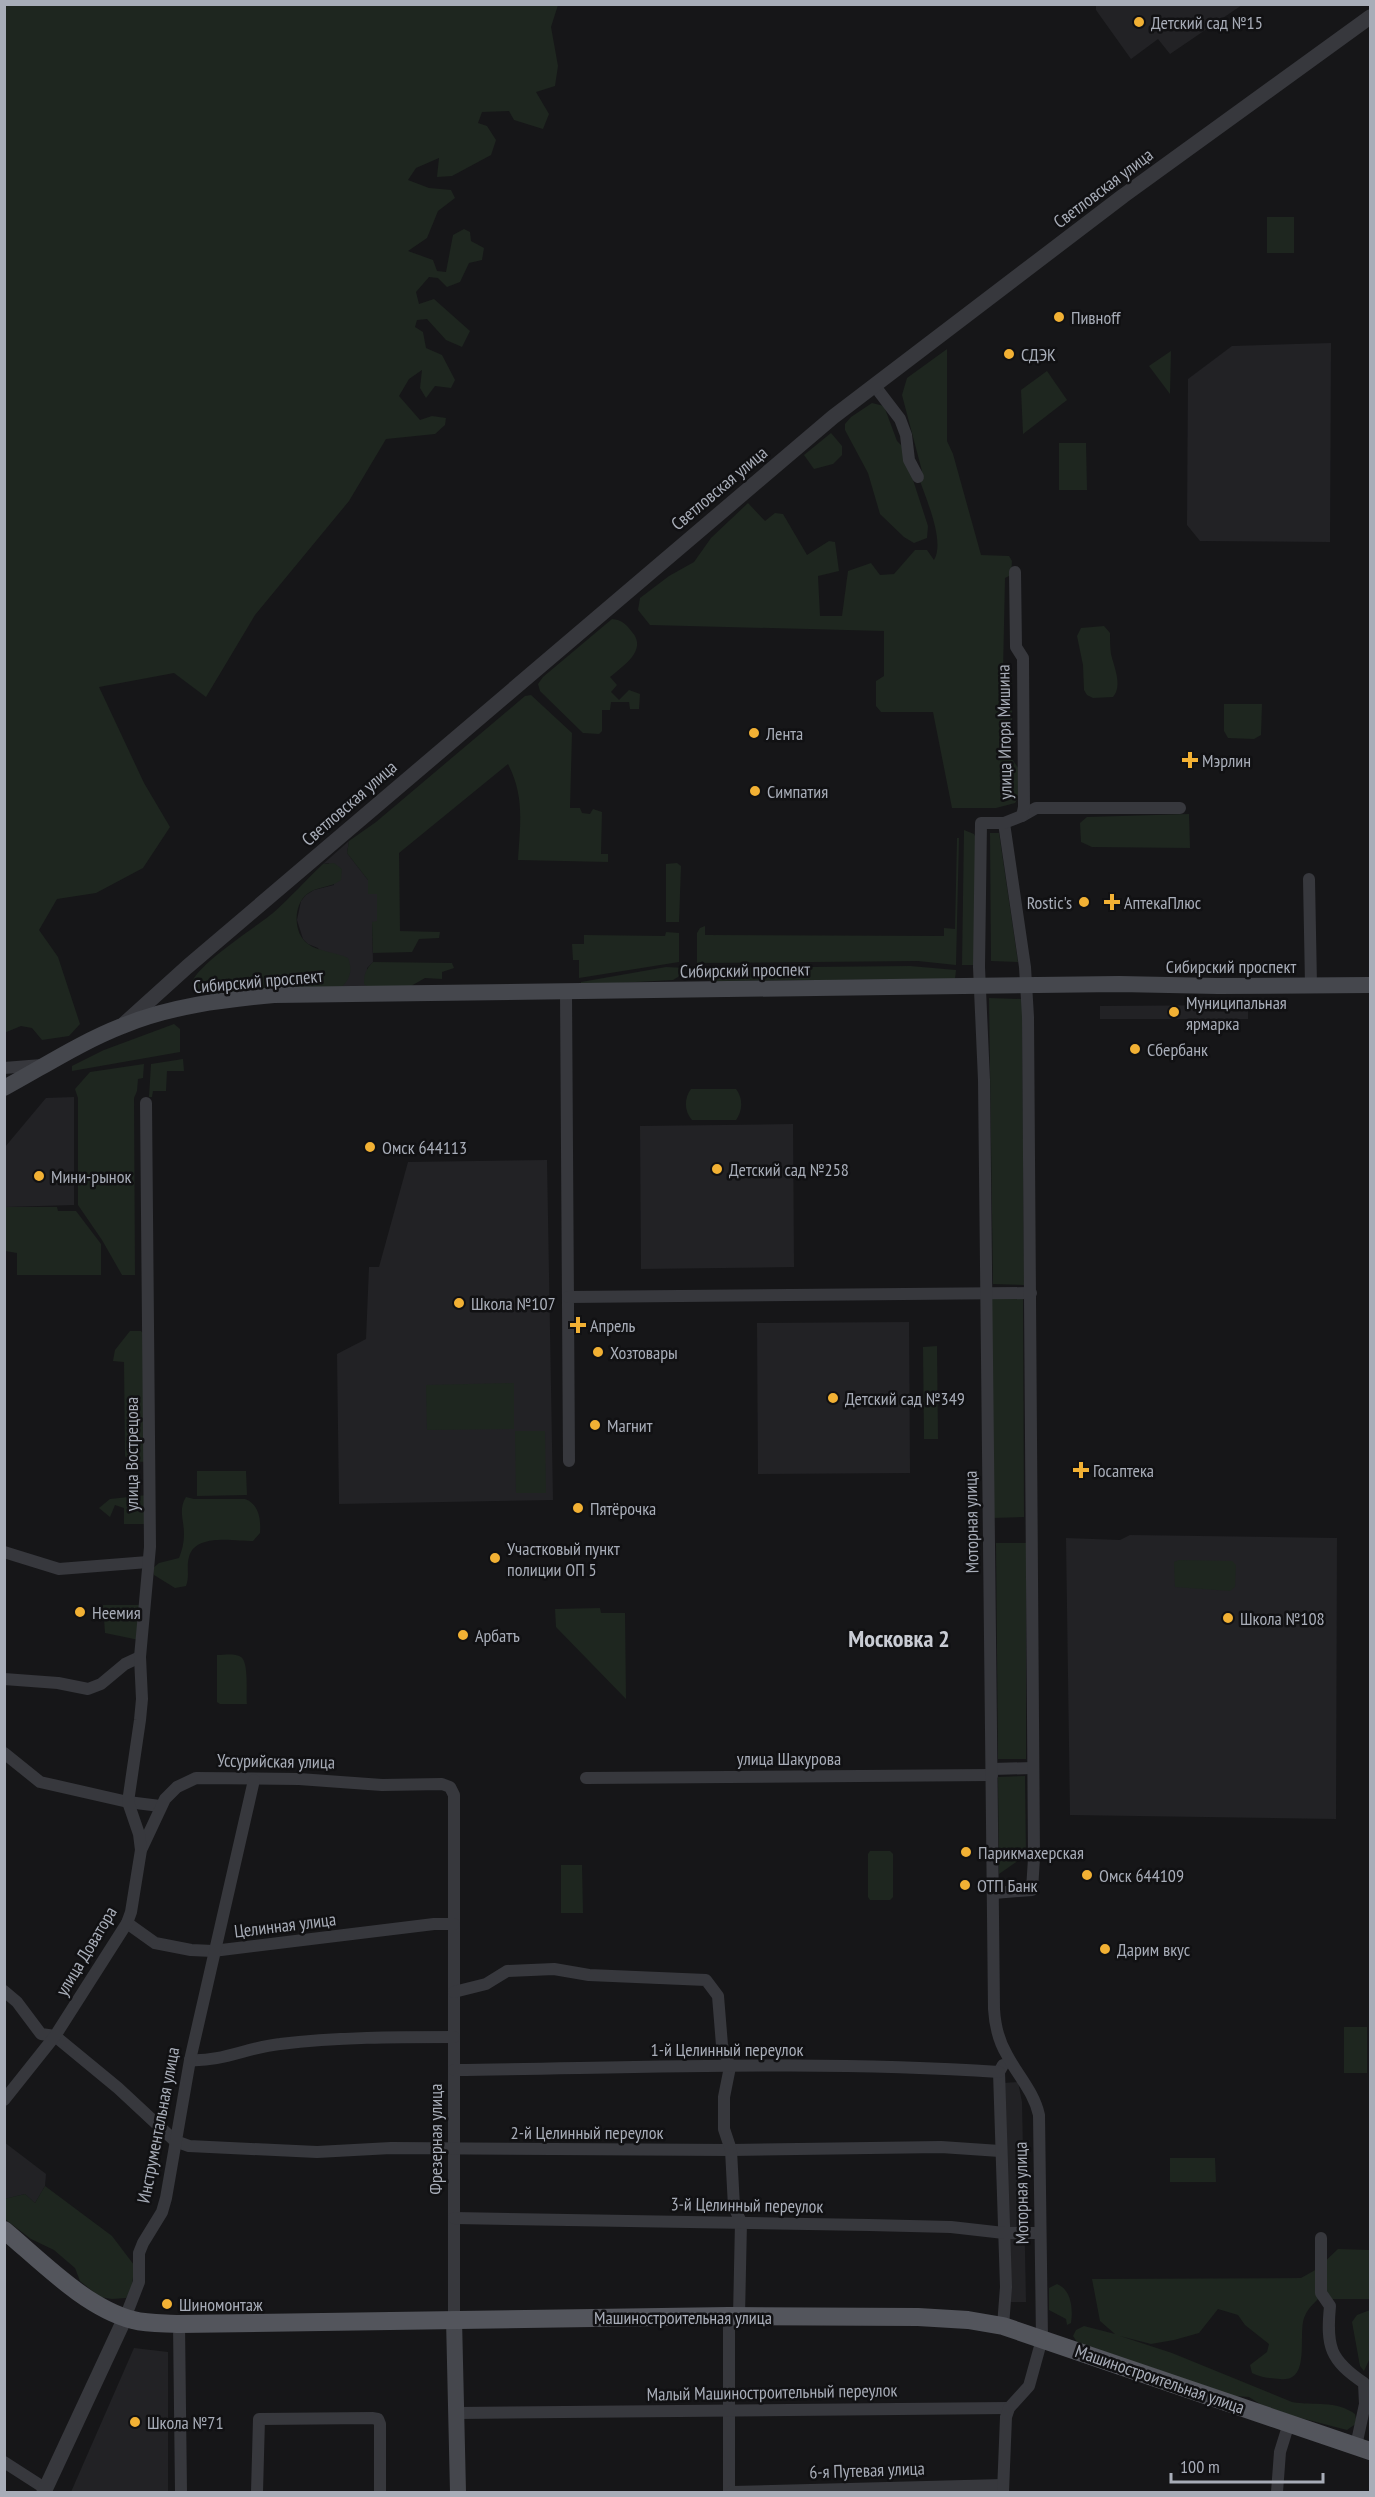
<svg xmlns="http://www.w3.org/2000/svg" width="1375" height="2497" font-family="'PT Sans Narrow',sans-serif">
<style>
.built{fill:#222225}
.green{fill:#1e261f}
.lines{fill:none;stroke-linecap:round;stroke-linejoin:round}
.minor{stroke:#37383d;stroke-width:12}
.tertiary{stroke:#37383d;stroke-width:15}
.secondary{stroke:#45474d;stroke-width:16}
.primary{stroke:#53555c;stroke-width:18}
.poi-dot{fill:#f2b134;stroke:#111113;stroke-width:2}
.labels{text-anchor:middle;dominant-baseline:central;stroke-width:5;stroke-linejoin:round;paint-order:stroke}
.poi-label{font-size:18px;fill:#a8adb8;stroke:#111113;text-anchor:start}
.street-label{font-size:18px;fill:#a8adb8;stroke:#111113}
.district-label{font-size:24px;font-weight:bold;fill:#c9ccd4;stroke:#111113}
</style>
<rect width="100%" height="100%" fill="#161618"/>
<!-- built -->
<g class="built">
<polygon points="1096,5 1096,4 1242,5 1170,54 1158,39 1131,59 1096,10"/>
<polygon points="1331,343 1330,542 1200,541 1187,525 1188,379 1232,346"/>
<polygon points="349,841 347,853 368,880 368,894 377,894 377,922 372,922 373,962 367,968 368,987 340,988 318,948 308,944 303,939 297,920 301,901 306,895 314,890 334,885 329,863 323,864"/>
<polygon points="1248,1005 1248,1019 1100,1019 1100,1006"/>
<polygon points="74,1097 74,1205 5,1207 5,1147 46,1098"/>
<polygon points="793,1124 794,1267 641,1269 640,1126"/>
<polygon points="547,1160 553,1500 339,1504 337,1354 366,1339 369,1267 379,1267 408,1162"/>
<polygon points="909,1322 910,1473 758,1474 757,1323"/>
<polygon points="1130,1535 1337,1538 1336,1819 1070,1815 1066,1538 1120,1540"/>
<polygon points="1018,2082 1022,2102 1026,2302 1011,2302 1003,2083"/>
<polygon points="4,2142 46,2174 45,2186 35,2203 25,2194 5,2199"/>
<polygon points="134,2348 168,2352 168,2492 71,2492"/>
</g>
<!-- green -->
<g class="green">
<polygon points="4,5 558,5 551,27 558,66 555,86 536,92 549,114 543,129 514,120 509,111 482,112 478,123 487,126 496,140 491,155 452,176 437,177 439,158 416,168 408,180 429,188 451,190 455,198 438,211 427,238 408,251 433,260 437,271 446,272 453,235 464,229 470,232 471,241 484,248 482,260 469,263 460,282 447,287 438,278 429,277 416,292 419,304 434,299 470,331 462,347 446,340 427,319 417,320 415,327 423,332 426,348 442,355 455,380 451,388 435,386 426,398 420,388 422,370 409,379 399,396 420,420 432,416 446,418 445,425 435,434 386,439 349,501 255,615 206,697 174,673 99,687 144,783 170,827 143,868 96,893 57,899 39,930 58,957 80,1024 69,1036 42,1040 32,1028 21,1026 4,1033"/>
<rect x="1267" y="217" width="27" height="36"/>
<path d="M947 349V441L953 454 981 555 1009 556 1012 561 1011 575 1005 578 1003 672 1012 671V759L1021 772 1022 792 1015 803 996 808H952L933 712H881L876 706V681L884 676V631L650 625 638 610 640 598 669 576 694 562 711 538 748 503 765 521 775 513 783 514 807 555 829 541 835 542 839 571 818 576 820 616H842L848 571 871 563 880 575 894 574 915 550H927L934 560C945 542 927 501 920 481L922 471 902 395 907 378Z"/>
<polygon points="1171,351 1170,394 1149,366"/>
<polygon points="1047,371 1067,400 1023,434 1021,390"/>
<polygon points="872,403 884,406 897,441 902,446 928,526 927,538 914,543 904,537 880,514 868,473 845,430 845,424 851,417"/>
<polygon points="831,433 842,446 842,455 833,464 814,469 804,455"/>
<polygon points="1059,443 1086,443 1087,490 1059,490"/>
<path d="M612 619C622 620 626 624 632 632 648 650 623 666 610 677L617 685 611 692 619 700 629 690 640 694 639 709H630L629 702H611L610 710H602V731L599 734 583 733 540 691 538 684 543 677Z"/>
<path d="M1104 626 1110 633C1110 640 1110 647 1111 654 1114 667 1123 686 1113 697L1093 698 1087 695 1084 690 1083 665 1077 636 1081 628Z"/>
<path d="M531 695 572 733 570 808H580L582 813 590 814 593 809 602 812 601 854H608V862L518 860C520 824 525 797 508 764L399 853 400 931 440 932 439 938 419 939 412 952 373 953 372 922 377 921V894H368V880L347 853 349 841 376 822 525 696Z"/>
<polygon points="1224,704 1262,704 1261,735 1254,739 1228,738 1224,731"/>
<polygon points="1189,814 1190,848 1092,847 1081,842 1080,823 1087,817"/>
<polygon points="964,830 974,834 977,840 976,965 962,965"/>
<polygon points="990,833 999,833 1018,962 991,961"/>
<polygon points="957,838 959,838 956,965 918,961 697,963 697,933 700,928 705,926 705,935 944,936 944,928 955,929"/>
<path d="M334 863 342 869 341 880C331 888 317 886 307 894 293 905 293 934 308 944 319 952 336 952 348 958 353 970 350 981 340 988L215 994 197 992 191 985C194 966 256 927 273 913 290 898 306 880 323 864Z"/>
<polygon points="677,863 681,866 679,922 666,922 666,864"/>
<polygon points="666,932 679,933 679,962 579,978 579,960 573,960 572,944 584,944 584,935 665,936"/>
<path d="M373 962 452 963 454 968 442 972V979L425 978 411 986 368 987 364 984C364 974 366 969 373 962Z"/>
<polygon points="910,966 956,970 955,979 711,981 701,976 697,968"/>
<polygon points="666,967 685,968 678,977 673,980 581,985 581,982"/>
<polygon points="989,998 1022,999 1024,1285 993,1284"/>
<polygon points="174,1024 180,1029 180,1052 72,1071 72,1066 104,1050"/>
<polygon points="183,1059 184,1071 167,1071 166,1091 153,1091 152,1097 149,1097 151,1064"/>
<polygon points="144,1064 143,1078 138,1079 137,1091 134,1098 135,1275 122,1275 102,1240 78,1205 78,1098 75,1089 90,1072"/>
<path d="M691 1089H736C743 1098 743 1110 736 1120H692C684 1111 684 1098 691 1089Z"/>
<polygon points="5,1207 57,1207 58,1211 76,1211 101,1244 101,1275 17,1275 17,1253 5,1251"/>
<polygon points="990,1297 1023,1297 1024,1517 992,1518"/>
<polygon points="130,1331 141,1331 145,1336 145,1462 130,1461 125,1456 124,1362 113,1361 115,1350"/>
<polygon points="937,1346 938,1439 924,1439 923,1347"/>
<polygon points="514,1383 514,1429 427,1430 426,1385"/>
<polygon points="515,1431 545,1431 546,1493 516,1493"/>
<polygon points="197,1471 246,1471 247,1495 197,1496"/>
<polygon points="147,1495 147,1524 124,1524 124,1508 115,1505 110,1517 99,1508 110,1499"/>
<path d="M186 1497 194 1499H245C259 1504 261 1519 260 1533L253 1541C234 1541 195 1533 189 1557 186 1567 190 1576 186 1586L175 1588 154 1575 153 1568 159 1563 179 1558C182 1550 184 1543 184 1534 184 1520 178 1510 186 1497Z"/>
<polygon points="996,1543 1026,1543 1026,1759 998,1759"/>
<polygon points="1179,1560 1232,1561 1236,1565 1235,1587 1230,1591 1175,1587 1174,1562"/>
<polygon points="103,1605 139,1605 139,1640 105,1633"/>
<polygon points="600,1608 601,1613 625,1613 626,1699 556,1627 555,1609"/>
<path d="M217 1655C224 1655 235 1653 241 1657 249 1662 246 1694 247 1704H220L217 1702Z"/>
<polygon points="1025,1776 1026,1855 999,1874 998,1777"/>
<polygon points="870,1851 890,1851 893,1854 893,1897 890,1900 870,1900 868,1897 868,1854"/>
<polygon points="561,1865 582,1865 583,1913 561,1913"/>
<rect x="1344" y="2027" width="23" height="46"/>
<polygon points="1170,2158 1215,2158 1216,2182 1170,2182"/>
<polygon points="45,2186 112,2236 134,2265 132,2289 126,2298 112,2299 100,2297 80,2281 75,2268 54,2250 31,2239 5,2219 4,2199 25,2194 35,2203"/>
<path d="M1338 2249 1370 2250V2299H1318C1312 2305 1307 2310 1304 2318 1298 2337 1311 2383 1280 2379 1269 2378 1262 2378 1252 2373L1250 2365 1267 2352 1269 2344 1245 2325 1238 2315 1218 2309 1199 2333 1174 2340 1151 2344 1120 2336 1172 2353 1292 2402C1314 2406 1336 2400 1355 2414L1357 2423 1347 2430 1293 2416 1260 2404 1249 2397 1235 2396 1077 2342 1073 2336 1076 2330 1084 2326 1115 2334 1100 2321 1092 2279 1301 2278 1317 2269Z"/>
<path d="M1057 2284C1072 2290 1073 2310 1071 2323L1067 2325 1066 2319 1049 2310V2288Z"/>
<polygon points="1370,2310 1370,2358 1364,2371 1360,2366 1352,2322 1357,2315"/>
</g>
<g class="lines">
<!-- minor -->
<g class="minor">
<polyline points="874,385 900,419 906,435 909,460 918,477"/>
<polyline points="1022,816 1036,808 1180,808"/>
<polyline points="1309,879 1311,985"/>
<polyline points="566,992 569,1461"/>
<polyline points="4,1068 42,1065"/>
<polyline points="568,1297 1031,1293"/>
<polyline points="4,1552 59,1569 148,1562"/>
<polyline points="4,1679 58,1683 88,1689 101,1684 125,1664 140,1657"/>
<polyline points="4,1753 40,1782 128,1802 160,1806"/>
<polyline points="992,1769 1033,1768"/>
<polyline points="586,1778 992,1775"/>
<polyline points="142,1848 165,1799 177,1787 196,1778 299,1779 382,1785 442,1784 450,1787 454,1795 454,2319"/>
<polyline points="994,1893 1032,1890 1034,1858 1028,1017 1025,967 1004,823"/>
<polyline points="127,1923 155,1943 191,1950 213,1951 434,1924 454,1924"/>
<polyline points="4,1991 17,2002 41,2034 55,2036 118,2088 175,2141 189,2146 317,2152 391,2148 731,2150 941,2147 1000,2151"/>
<polyline points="454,1992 486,1984 507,1971 554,1969 589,1975 706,1980 718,1996 722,2045 730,2067 724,2097 724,2129 731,2150 734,2207 741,2222 739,2316"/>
<path d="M190 2060C221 2062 249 2047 280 2044 338 2037 396 2037 454 2037"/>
<polyline points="1003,2065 999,2072 1006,2287 1003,2326"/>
<path d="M454 2070C635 2068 818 2060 999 2072"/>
<polyline points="4,2100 55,2036 127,1923 131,1912 141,1850 139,1834 128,1802 140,1720 142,1699 140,1657 150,1547 146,1103"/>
<polyline points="454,2218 869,2225 951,2227 1004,2233 1040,2233"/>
<path d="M1321 2238V2293L1330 2306C1326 2347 1330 2360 1364 2383L1365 2404 1356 2446"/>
<polyline points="729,2316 729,2492"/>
<polyline points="125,2318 139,2282 139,2253 143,2243 162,2212 166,2198 190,2060 254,1780"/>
<polyline points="179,2324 181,2492"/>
<polyline points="457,2413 1009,2408"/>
<polyline points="4,2462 46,2489"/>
<polyline points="257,2492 259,2419 372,2418 378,2419 380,2424 380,2492"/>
<polyline points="732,2492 1003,2485"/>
<path d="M1003 2492 1006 2417 1009 2408 1029 2386 1042 2339 1039 2115C1034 2092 1018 2076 1007 2055 998 2040 995 2026 994 2009L984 1080 979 967 981 823H1004L1022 816 1024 807 1023 658 1016 647 1015 572"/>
<polyline points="1277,2492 1280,2452 1289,2423"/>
</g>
<!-- tertiary -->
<g class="tertiary">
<polyline points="125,1023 187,967 833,417 1123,196 1370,17"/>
<polyline points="44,2492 125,2318"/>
</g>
<!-- secondary -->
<g class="secondary">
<path d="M4 1088C43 1067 81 1042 122 1026 170 1006 222 1000 274 995L1119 984 1218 986 1370 985"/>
<polyline points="454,2319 458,2492"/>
</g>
<!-- primary -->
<path class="primary" d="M4 2230C41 2261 86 2308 133 2320 148 2324 164 2323 179 2324L729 2316 918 2317 968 2320 1003 2326 1370 2451"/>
</g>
<!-- markers -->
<g class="poi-dot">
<circle cx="1139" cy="22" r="6"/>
<circle cx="1059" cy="317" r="6"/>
<circle cx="1009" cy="354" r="6"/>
<circle cx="754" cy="733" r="6"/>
<path d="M1187 751h6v6h6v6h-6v6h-6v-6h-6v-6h6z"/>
<circle cx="755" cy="791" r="6"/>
<circle cx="1084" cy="902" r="6"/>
<path d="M1109 893h6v6h6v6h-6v6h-6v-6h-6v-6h6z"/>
<circle cx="1174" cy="1012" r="6"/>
<circle cx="1135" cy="1049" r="6"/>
<circle cx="370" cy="1147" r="6"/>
<circle cx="717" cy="1169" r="6"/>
<circle cx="39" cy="1176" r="6"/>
<circle cx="459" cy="1303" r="6"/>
<path d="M575 1316h6v6h6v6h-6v6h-6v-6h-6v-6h6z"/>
<circle cx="598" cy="1352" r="6"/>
<circle cx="833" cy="1398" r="6"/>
<circle cx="595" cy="1425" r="6"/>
<path d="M1078 1461h6v6h6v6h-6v6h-6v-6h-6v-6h6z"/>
<circle cx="578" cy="1508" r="6"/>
<circle cx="495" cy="1558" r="6"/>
<circle cx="80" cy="1612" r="6"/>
<circle cx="1228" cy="1618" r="6"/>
<circle cx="463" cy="1635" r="6"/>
<circle cx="966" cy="1852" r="6"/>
<circle cx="1087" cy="1875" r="6"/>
<circle cx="965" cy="1885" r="6"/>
<circle cx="1105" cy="1949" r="6"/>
<circle cx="167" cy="2304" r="6"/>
<circle cx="135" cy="2422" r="6"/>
</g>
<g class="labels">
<!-- poi labels -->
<g class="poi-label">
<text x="1151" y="22">Детский сад №15</text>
<text x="1071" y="317">Пивноff</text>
<text x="1021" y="354">СДЭК</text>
<text x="766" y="733">Лента</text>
<text x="1202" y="760">Мэрлин</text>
<text x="767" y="791">Симпатия</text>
<text x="1072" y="902" text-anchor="end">Rostic's</text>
<text x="1124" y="902">АптекаПлюс</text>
<text x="1186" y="1002">Муниципальная<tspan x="1186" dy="21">ярмарка</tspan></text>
<text x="1147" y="1049">Сбербанк</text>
<text x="382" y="1147">Омск 644113</text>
<text x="729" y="1169">Детский сад №258</text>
<text x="51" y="1176">Мини-рынок</text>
<text x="471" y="1303">Школа №107</text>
<text x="590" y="1325">Апрель</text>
<text x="610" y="1352">Хозтовары</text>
<text x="845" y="1398">Детский сад №349</text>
<text x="607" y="1425">Магнит</text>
<text x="1093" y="1470">Госаптека</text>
<text x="590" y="1508">Пятёрочка</text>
<text x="507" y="1548">Участковый пункт<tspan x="507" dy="21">полиции ОП 5</tspan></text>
<text x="92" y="1612">Неемия</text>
<text x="1240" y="1618">Школа №108</text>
<text x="475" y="1635">Арбатъ</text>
<text x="978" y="1852">Парикмахерская</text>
<text x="1099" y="1875">Омск 644109</text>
<text x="977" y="1885">ОТП Банк</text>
<text x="1117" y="1949">Дарим вкус</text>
<text x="179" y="2304">Шиномонтаж</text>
<text x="147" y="2422">Школа №71</text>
</g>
<!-- street labels -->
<g class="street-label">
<text transform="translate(1103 188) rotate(-37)">Светловская улица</text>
<text transform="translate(719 488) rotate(-40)">Светловская улица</text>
<text transform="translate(1004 732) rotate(-91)">улица Игоря Мишина</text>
<text transform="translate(349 803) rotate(-41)">Светловская улица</text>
<text x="1231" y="966">Сибирский проспект</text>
<text transform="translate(745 970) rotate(-1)">Сибирский проспект</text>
<text transform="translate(258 981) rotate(-5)">Сибирский проспект</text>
<text transform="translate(131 1454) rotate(-90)">улица Вострецова</text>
<text transform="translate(971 1522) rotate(-91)">Моторная улица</text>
<text x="789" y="1758">улица Шакурова</text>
<text transform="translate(276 1761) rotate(1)">Уссурийская улица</text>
<text transform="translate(285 1925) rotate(-7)">Целинная улица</text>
<text transform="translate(86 1951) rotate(-59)">улица Доватора</text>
<text x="727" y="2049">1-й Целинный переулок</text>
<text transform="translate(158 2125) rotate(-79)">Инструментальная улица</text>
<text x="587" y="2132">2-й Целинный переулок</text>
<text transform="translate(435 2139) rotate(-90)">Фрезерная улица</text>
<text transform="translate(1021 2193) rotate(-91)">Моторная улица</text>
<text transform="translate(747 2205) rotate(1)">3-й Целинный переулок</text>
<text x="683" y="2317">Машиностроительная улица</text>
<text transform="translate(1160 2379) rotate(19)">Машиностроительная улица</text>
<text transform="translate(772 2392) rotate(-1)">Малый Машиностроительный переулок</text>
<text transform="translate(867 2470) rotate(-2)">6-я Путевая улица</text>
</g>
<!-- district labels -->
<g class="district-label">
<text x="899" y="1638">Московка 2</text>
</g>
</g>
<!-- border -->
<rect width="1375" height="2497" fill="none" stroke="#a8adb8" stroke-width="12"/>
<!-- scale -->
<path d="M1171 2473v9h152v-9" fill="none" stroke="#a8adb8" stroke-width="3"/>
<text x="1180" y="2473" font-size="18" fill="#a8adb8" stroke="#111113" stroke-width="4.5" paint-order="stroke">100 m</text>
</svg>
